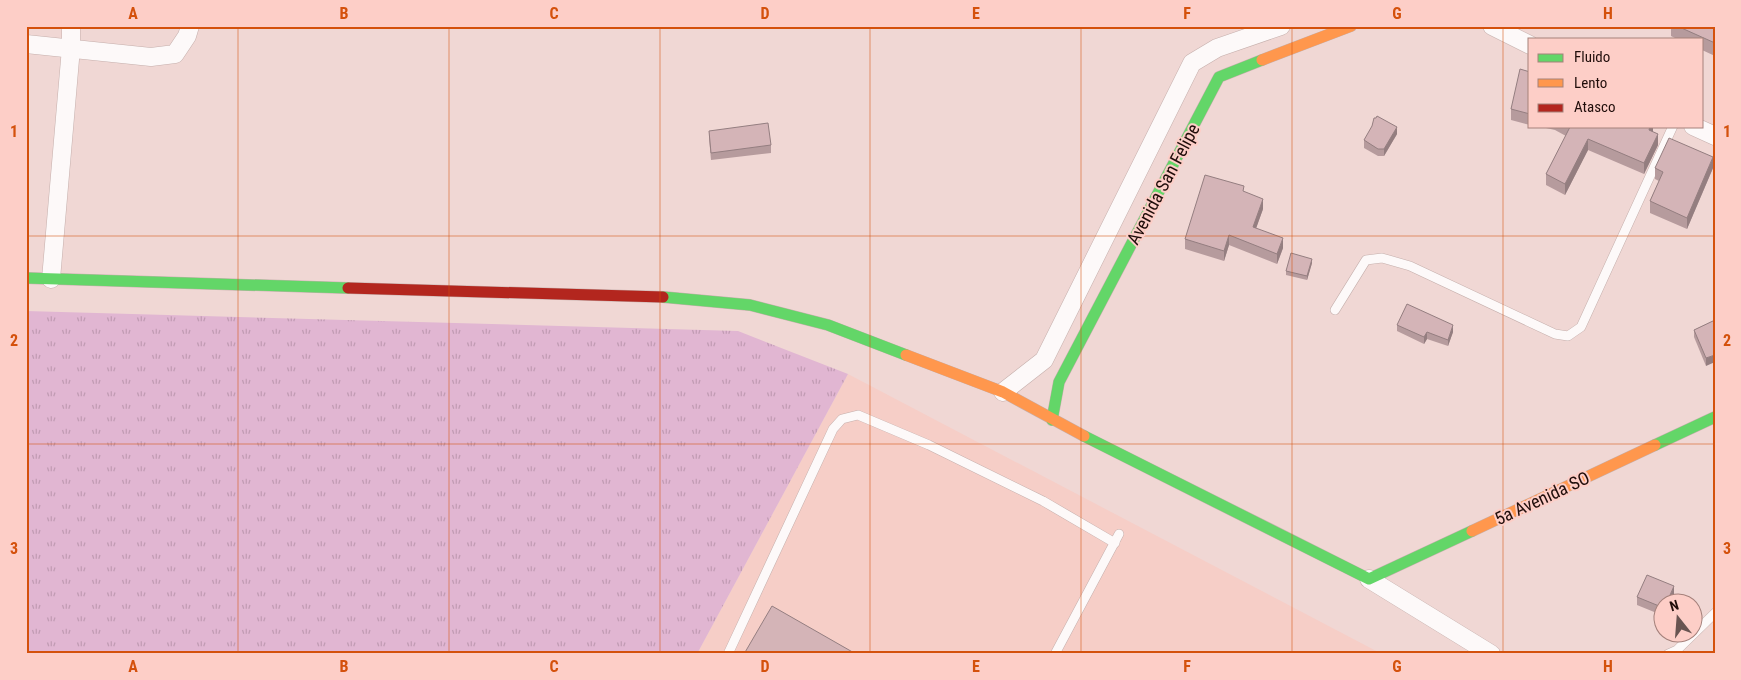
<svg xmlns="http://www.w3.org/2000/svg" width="1741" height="680" font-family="'Roboto Condensed',sans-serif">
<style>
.built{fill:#f6cec7}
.grass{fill:url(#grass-tufts)}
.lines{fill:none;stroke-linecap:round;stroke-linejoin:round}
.lane-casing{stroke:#c5afac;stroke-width:10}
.street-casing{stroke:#c5afac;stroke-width:19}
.fast-casing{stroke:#c5afac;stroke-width:12}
.slow-casing{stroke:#c5afac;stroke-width:12}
.jam-casing{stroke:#c5afac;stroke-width:12}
.lane{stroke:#fdf9f9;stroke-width:9}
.street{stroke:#fdf9f9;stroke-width:18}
.fast{stroke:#63d668;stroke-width:11}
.slow{stroke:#ff974d;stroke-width:11}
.jam{stroke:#b3261e;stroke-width:11}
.wall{fill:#b69b9d}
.shaded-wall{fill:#947e80}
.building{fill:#d4b4b7;stroke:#947e80}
.grid{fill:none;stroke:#d4510c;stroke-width:1;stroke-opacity:0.55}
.labels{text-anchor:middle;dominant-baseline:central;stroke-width:4;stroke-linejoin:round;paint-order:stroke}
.street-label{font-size:18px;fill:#200d0a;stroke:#fdcec7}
.neatline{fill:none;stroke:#d4510c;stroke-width:2}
.grid-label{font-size:16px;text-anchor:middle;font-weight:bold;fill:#d4510c}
</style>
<defs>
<pattern id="grass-tufts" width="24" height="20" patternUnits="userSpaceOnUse" patternTransform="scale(1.25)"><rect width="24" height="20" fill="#e1b6d2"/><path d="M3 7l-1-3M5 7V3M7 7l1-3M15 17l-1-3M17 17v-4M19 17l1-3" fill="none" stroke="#c19bb3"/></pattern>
</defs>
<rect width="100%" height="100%" fill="#f0d7d4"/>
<!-- built -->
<polygon class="built" points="848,374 1382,654 697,654"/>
<!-- grass -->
<polygon class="grass" points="26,311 738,331 848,374 697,654 26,654"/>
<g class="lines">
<!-- lane casing -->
<g class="lane-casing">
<g id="lane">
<polyline points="1335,310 1366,260 1382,258 1410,266 1555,334 1568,336 1581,327 1673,126"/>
<polyline points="728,654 833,429 842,419 858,415 929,445 1043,501 1115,543"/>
<polyline points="1055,654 1119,534"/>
<polyline points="1668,654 1677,650 1715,613"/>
</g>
</g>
<!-- street casing -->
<g class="street-casing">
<g id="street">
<polyline points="1492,26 1530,45"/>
<polyline points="26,44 151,57 175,54 187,36 190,26"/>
<polyline points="1693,126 1715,136"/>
<polyline points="51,279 71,48 71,26"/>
<polyline points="1003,392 1044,360 1192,63 1217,48 1281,26"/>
<polyline points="1369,579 1491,654"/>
</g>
</g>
<!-- fast casing -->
<g class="fast-casing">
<g id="fast">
<polyline points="26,278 348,288"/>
<polyline points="663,297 750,305 828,325 906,355"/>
<polyline points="1052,420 1059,382 1219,77 1262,60"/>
<polyline points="1084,436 1369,579 1472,531"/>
<polyline points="1655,445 1715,417"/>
</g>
</g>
<!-- slow casing -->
<g class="slow-casing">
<g id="slow">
<polyline points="1262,60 1351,26"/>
<polyline points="906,355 1003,392 1084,436"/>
<polyline points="1472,531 1655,445"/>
</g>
</g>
<!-- jam casing -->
<g class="jam-casing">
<polyline id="jam" points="348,288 663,297"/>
</g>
<!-- lane -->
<use href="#lane" class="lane"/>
<!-- street -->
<use href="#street" class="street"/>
<!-- fast -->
<use href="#fast" class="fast"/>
<!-- slow -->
<use href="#slow" class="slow"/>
<!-- jam -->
<use href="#jam" class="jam"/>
</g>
<!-- wall -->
<g class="wall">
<polygon points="1671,26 1715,26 1715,56 1702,50 1702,39 1677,39 1671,36"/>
<polygon points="1530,72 1530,125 1511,120 1511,109"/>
<polygon points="1537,126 1653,126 1653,132 1658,145 1644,174 1588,150 1565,195 1546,185 1546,174 1566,136 1555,130"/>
<polygon points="709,131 771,145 771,153 711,160 709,138"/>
<polygon points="1397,134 1384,156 1378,156 1364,148 1364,140"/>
<polygon points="1655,168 1713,168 1687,229 1650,213 1650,201 1659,181 1655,179"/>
<polygon points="1263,209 1256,228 1283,248 1277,264 1229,245 1224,261 1185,249 1185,239"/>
<polygon points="1312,263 1307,280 1286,275 1286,271"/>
<polygon points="1715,320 1706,366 1694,337 1694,330"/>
<polygon points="1397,325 1453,332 1448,346 1427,339 1424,344 1397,331"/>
<polygon points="1674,594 1664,602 1664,616 1637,605 1637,597"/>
</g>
<!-- shaded-wall -->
<g class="shaded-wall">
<polygon points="1650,126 1653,126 1653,131 1649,141 1649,130"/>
<polygon points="1397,127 1397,134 1384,156 1384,149"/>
<polygon points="1658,134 1658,145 1644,174 1644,163"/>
<polygon points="1588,139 1588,150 1565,195 1565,184"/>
<polygon points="1713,157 1713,168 1687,229 1687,218"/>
<polygon points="1263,199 1263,209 1253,237 1253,227"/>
<polygon points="1229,235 1229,245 1224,261 1224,251"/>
<polygon points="1283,238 1283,248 1277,264 1277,254"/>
<polygon points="1312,259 1312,263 1307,280 1307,276"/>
<polygon points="1453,325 1453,332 1448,346 1448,340"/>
<polygon points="1427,332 1427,339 1424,344 1424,337"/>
<polygon points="1715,355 1715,362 1706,366 1706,358"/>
<polygon points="1674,586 1674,594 1670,602 1667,602"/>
</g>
<!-- building -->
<g class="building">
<polygon points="1677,26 1715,26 1715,43"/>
<polygon points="1520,69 1530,72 1530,114 1511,109"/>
<polygon points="1377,116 1397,127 1384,149 1378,149 1364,140 1372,126 1374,118 1376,118"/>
<polygon points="768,123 771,145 711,153 709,131"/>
<polygon points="1568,126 1650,126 1649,130 1658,134 1644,163 1588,139 1565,184 1546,174 1570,127"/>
<polygon points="1669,138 1713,157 1687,218 1650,201 1663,172 1655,168"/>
<polygon points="1205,175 1244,186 1243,191 1263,199 1253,227 1283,238 1277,254 1229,235 1224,251 1185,239"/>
<polygon points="1291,253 1312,259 1307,276 1286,271"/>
<polygon points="1407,304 1453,325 1448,340 1427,332 1424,337 1397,325"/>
<polygon points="1715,320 1715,355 1706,358 1694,330"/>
<polygon points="1647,575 1674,586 1667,602 1664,602 1664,608 1637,597"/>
<polygon points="772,606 856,654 744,654"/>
</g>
<!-- grid -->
<path class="grid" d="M238 26V654M449 26V654M660 26V654M870 26V654M1081 26V654M1292 26V654M1503 26V654M26 236H1715M26 444H1715"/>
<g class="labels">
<!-- street labels -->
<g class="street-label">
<text transform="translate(1163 184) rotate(-62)">Avenida San Felipe</text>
<text transform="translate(1542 498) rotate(-25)">5a Avenida SO</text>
</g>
</g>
<!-- border -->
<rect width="1741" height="680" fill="none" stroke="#fdcec7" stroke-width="55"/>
<!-- legend -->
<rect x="1528" y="38" width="175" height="90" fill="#fdcec7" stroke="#a5817b"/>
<rect x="1538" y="54" width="25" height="8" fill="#63d668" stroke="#a5817b"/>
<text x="1574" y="62" font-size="15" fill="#200d0a">Fluido</text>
<rect x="1538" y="79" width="25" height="8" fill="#ff974d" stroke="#a5817b"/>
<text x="1574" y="88" font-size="15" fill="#200d0a">Lento</text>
<rect x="1538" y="104" width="25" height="8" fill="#b3261e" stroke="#a5817b"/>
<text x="1574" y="112" font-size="15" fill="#200d0a">Atasco</text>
<!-- north arrow -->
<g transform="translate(1678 618) rotate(343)"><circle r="24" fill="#fdcec7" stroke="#a5817b"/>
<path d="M0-4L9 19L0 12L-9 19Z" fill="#695451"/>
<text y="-8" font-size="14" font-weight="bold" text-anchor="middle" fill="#200d0a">N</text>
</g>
<rect x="28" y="28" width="1686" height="624" class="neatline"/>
<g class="grid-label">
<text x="133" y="19">A</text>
<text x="344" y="19">B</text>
<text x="554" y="19">C</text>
<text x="765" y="19">D</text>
<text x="976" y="19">E</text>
<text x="1187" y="19">F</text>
<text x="1397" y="19">G</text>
<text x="1608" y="19">H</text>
<text x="14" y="137">1</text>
<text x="1727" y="137">1</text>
<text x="14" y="346">2</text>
<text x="1727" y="346">2</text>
<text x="14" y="554">3</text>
<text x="1727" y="554">3</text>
<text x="133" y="672">A</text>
<text x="344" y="672">B</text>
<text x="554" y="672">C</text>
<text x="765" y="672">D</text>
<text x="976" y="672">E</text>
<text x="1187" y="672">F</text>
<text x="1397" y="672">G</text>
<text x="1608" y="672">H</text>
</g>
</svg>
